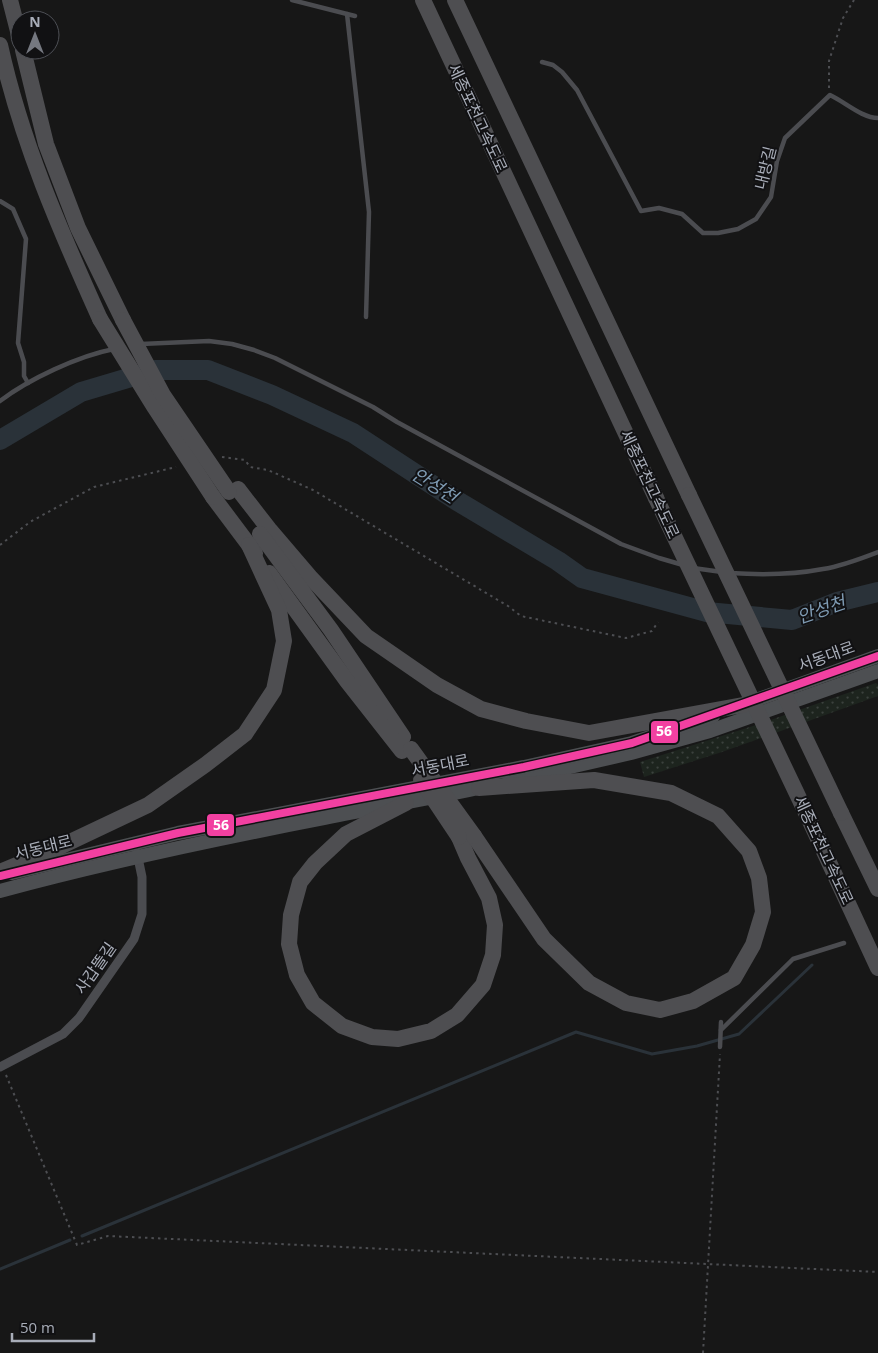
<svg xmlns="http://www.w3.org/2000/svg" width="878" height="1353" font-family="'Open Sans','Noto Sans KR',sans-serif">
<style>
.grass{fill:url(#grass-dots)}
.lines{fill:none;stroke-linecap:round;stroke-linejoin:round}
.stream{stroke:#2a3239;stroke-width:3}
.river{stroke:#2a3239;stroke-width:20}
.path{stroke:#4d4e52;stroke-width:2;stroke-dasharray:2.5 4;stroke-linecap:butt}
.lane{stroke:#4b4c50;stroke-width:4.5}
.street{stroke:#4b4c50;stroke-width:9}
.primary{stroke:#4d4f52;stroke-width:14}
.highway{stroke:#4e4e51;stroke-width:16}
.highway-bridge{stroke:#4e4e51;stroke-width:16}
.bus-1-casing{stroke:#111113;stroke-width:11}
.bus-1{stroke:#f240a1;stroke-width:8}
.labels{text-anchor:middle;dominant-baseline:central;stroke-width:4;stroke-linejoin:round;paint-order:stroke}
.street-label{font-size:16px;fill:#a8adb8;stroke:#111113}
.water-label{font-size:18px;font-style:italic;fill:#7f9bb3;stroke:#111113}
.line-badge{stroke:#111113;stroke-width:2}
.badge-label{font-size:14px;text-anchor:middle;font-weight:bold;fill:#fff}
</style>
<defs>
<pattern id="grass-dots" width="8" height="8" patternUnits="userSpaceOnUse" patternTransform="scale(1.25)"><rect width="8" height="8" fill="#1d241e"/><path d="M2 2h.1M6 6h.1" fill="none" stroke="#3b413d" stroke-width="1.8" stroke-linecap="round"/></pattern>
</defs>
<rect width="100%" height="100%" fill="#171717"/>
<!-- grass -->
<polygon class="grass" points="876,683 878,685 878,696 722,752 644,777 640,762 756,725"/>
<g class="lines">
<!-- stream -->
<g class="stream">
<polyline points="82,1236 576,1032 652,1054 697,1046 739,1034 812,965"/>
<polyline points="0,1269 70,1240"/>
</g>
<!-- river -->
<polyline class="river" points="0,440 81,392 155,370 208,370 272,395 353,433 454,499 558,561 582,578 707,612 792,620 837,602 878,592"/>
<!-- path -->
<g class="path">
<polyline points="829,88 829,61 843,18 854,0"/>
<polyline points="222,457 245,460 250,467 268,470 313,490 508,606 521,616 626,638 652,631 658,622"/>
<polyline points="0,545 30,522 94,487 176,467"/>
<polyline points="6,1075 77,1245 108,1236 878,1272"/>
<polyline points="703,1353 720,1054"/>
</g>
<!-- lane -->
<g class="lane">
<polyline points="292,0 355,16"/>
<polyline points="347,14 369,212 366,317"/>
<path d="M542 62 553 65 562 72 577 90 641 211 659 208 682 214 703 233H718L738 229 756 219 771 197 777 161 785 138 830 95C845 102 862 118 878 118"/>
<polyline points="0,201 13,209 26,239 18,343 24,362 24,376 28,383"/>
<polyline points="141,344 209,341 232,344 254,350 275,358 373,407 397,422 621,544 659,558 683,565"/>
<path d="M0 401C29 379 78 356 114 349"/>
<polyline points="693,568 722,572"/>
<path d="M730 573C760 575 792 575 823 569 842 566 860 559 878 552"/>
<polyline points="721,1030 793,959 844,943"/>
<polyline points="720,1047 721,1022"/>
</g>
<!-- street -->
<polyline class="street" points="0,1067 63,1034 79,1018 134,939 142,914 142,877 137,853"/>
<!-- primary -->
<g class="primary">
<polyline points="745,704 878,656"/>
<polyline points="509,781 631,753 710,731 878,671"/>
<polyline points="12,873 178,833 524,767 632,743 713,716"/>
<path d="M0 891C107 862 216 839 325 818 379 807 434 798 488 786"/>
</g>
<!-- highway -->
<g class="highway">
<polyline points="10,0 20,39"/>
<polyline points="423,0 656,498"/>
<polyline points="455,0 689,495"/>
<path d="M0 45C21 141 60 230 100 319"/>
<polyline points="23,50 46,144 78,228 123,320"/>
<polyline points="238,489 269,529 310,577 366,636 437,685 481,709 526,721 589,733 743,705"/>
<polyline points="213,497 255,553"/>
<polyline points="260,534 331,630 403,737"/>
<polyline points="269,573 347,681 402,751"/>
<polyline points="406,803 346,834 315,863 300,882 291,915 289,944 297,975 313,1003 342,1026 372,1037 398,1039 431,1031 457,1015 483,985 493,955 495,925 489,898 468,858 459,837"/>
<polyline points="841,813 878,889"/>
<polyline points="808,817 878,968"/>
<polyline points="474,836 544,939 589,983 626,1003 660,1010 693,1001 734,978 753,945 763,912 759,878 749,851 718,816 671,793 594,780 479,788"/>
<polyline points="0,872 53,850 148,805 205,765 245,734 274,690 284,641 279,610 249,545"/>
</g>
<!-- highway-bridge -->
<g class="highway-bridge">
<polyline points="100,319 155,408 213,497"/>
<polyline points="123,320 163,395 229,492"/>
<polyline points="689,495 841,813"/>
<polyline points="656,498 808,817"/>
<polyline points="411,749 474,836"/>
<polyline points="421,780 459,837"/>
</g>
<!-- bus-1 casing -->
<g class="bus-1-casing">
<polyline id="bus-1" points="0,876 178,833 524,767 632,743 878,656"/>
</g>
<!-- bus-1 -->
<use href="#bus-1" class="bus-1"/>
</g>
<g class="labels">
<!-- street labels -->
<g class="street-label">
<text transform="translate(478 118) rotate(65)">세종포천고속도로</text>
<text transform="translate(765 168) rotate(-76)">내방길</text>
<text transform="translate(650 484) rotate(65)">세종포천고속도로</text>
<text transform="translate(826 656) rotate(-20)">서동대로</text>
<text transform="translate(440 765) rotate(-11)">서동대로</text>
<text transform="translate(43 847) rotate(-14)">서동대로</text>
<text transform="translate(824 850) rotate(65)">세종포천고속도로</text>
<text transform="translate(95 968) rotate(-55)">사갑뜰길</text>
</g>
<!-- water labels -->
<g class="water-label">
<text transform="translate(435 485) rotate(32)">안성천</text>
<text transform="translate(821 609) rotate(-19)">안성천</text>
</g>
</g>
<g class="line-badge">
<rect x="650" y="720" width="29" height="24" rx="5" fill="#f240a1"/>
<rect x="206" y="813" width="29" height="24" rx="5" fill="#f240a1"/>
</g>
<g class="badge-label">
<text x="664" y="736">56</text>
<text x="221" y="830">56</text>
</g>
<!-- north arrow -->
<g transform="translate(35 35)"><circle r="24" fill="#111113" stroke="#4d4f55"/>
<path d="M0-4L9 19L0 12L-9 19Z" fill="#757880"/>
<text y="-8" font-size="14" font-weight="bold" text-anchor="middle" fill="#a8adb8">N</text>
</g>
<!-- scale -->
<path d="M12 1333v8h82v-8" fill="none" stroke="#a8adb8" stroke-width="2.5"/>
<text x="20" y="1333" font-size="15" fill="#a8adb8" stroke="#111113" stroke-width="4" paint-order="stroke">50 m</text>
</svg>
